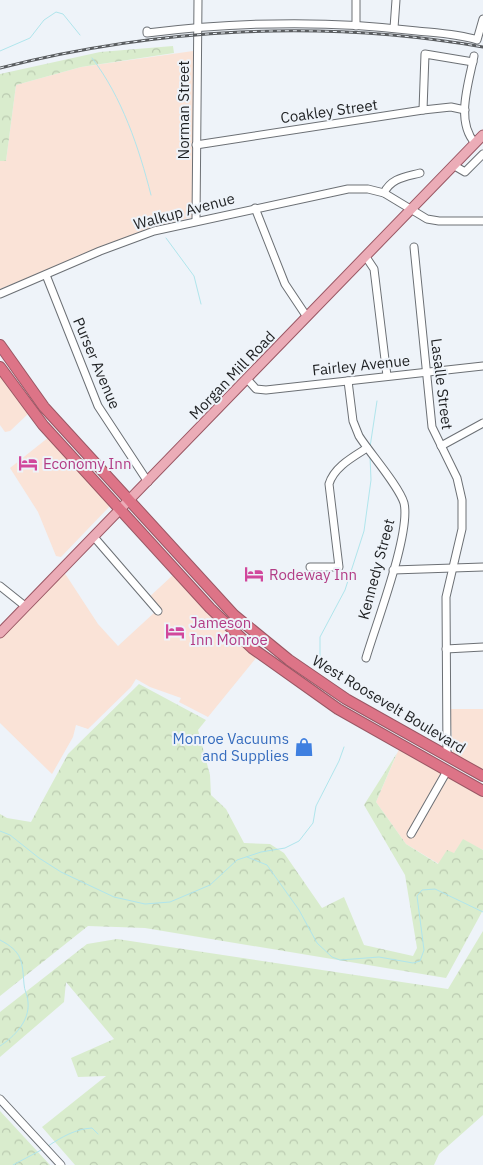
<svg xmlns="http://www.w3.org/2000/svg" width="483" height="1165" font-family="'IBM Plex Sans',sans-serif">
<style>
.commercial{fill:#fae3d7}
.forest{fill:url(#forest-crowns)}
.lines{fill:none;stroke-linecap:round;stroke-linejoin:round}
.stream{stroke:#b0e5ec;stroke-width:1}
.minor-casing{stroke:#6c7075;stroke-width:9}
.major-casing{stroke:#9a5764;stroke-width:11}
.highway-casing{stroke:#9a5764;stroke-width:12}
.minor{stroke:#fff;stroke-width:7}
.major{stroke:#ebacb7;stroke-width:9}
.highway{stroke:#dd7487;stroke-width:10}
.rail-casing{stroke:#5a5d60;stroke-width:3}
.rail{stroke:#eef3f9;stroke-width:1;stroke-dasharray:4;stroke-linecap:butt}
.labels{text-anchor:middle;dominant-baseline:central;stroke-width:4;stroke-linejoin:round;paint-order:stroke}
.street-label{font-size:15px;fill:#1e2022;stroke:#eef3f9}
.hotel-label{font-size:15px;fill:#b23c85;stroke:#eef3f9;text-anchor:start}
.shop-label{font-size:15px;fill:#366cbe;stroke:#eef3f9;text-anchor:end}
</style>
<defs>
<pattern id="forest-crowns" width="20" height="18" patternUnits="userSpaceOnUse" patternTransform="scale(1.25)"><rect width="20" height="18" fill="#d9eccd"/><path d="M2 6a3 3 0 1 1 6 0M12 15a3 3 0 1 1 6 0" fill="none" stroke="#bacab0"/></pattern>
</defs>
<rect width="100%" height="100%" fill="#eef3f9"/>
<!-- commercial -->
<g class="commercial">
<polygon points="193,51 201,148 200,215 151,228 0,289 0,161 6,161 16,85 81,67"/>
<polygon points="0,372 29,413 10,431 5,432 0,425"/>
<polygon points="49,437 109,504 109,507 61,557 56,556 38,512 10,468"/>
<polygon points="64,572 98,624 118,646 155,612 146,600 173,575 217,623 256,658 208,717 179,702 181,698 150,687 136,679 131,687 88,729 76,725 73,737 52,774 0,723 0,639"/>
<polygon points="450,709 483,709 483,771 453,753"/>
<polygon points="399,749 483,796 483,850 463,840 454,853 439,864 406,844 376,802"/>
</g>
<!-- forest -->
<g class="forest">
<polygon points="173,46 174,53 81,67 16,85 6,161 0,161 0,74 100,52"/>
<polygon points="139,684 206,720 198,730 210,775 211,795 226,809 244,843 270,844 284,853 322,908 344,897 364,945 413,956 417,948 405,875 364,805 397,753 376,802 406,844 438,864 447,850 454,853 463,839 483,850 483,910 446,978 145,928 88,926 0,996 0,814 7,818 31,822 68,754"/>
<polygon points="483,931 483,1115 439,1154 434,1165 75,1165 42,1127 106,1076 78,1077 71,1058 114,1039 66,982 64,1002 0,1057 0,1012 87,944 117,939 448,989"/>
<polygon points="0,1111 50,1165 0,1165"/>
</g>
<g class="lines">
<!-- stream -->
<g class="stream">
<polyline points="0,51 30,38 44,20 56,12 63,14 80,35"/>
<path d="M92 58C122 97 139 148 151 195"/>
<polyline points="166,238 194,276 201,304"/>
<polyline points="370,447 377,401"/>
<polyline points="328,673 320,658 320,637 345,590 364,531 371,480 370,456"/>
<polyline points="0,831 10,835 39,858 61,872 114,897 145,904 170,902 210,885 237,860 261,852 285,848 299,841 313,823 316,806 339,761 344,747"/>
<polyline points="247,857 267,865 299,910 317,943 332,957 340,960 379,957 413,963 420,961 424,950 417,896 422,890 435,889 483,912"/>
<path d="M0 940C23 952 22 961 24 984 24 990 28 996 28 1002 30 1021 14 1037 0 1046"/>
<path d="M48 1146C62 1137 75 1129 92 1128L98 1134"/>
<polyline points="13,1165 43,1149"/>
</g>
<!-- minor casing -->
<g class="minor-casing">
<g id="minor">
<polyline points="356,0 356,26"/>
<polyline points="394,28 396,0"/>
<path d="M147 31V33C236 22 328 20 417 31 436 33 458 34 477 40L483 19"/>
<path d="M474 56C469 82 455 121 475 143"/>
<polyline points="423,110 425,54 473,62"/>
<polyline points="196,145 423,110 451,107 465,110"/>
<polyline points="453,165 465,172 483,154"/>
<path d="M384 193C391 178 405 177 420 173"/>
<polyline points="255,208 285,284 307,317"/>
<polyline points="196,220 198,0"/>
<polyline points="414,247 432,427 457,478 462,500 462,529 446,597 447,756"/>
<polyline points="366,257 374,269 387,376"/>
<polyline points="46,275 98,406 148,482"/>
<polyline points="0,294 100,251 154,231 348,189 368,189 384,193 427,219 439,221 483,221"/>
<polyline points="247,379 256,389 266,390 483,366"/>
<path d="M348 381 353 421 359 436C369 452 399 486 404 503 411 533 376 624 366 658"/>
<polyline points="441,446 483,423"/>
<polyline points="94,537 158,611"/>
<path d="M310 567H339L329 484C334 467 353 457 367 448"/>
<polyline points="393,570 483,567"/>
<polyline points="0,586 25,606"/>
<polyline points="446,649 483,647"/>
<polyline points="411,834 447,771"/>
<polyline points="0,1099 61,1165"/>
</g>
</g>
<!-- major casing -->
<g class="major-casing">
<polyline id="major" points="0,633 483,135"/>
</g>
<!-- highway casing -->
<g class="highway-casing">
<g id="highway">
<polyline points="0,345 44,407 234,615 289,660 346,699 483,776"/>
<polyline points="0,367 43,425 210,608 252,648 338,709 483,791"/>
</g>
</g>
<!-- minor -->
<use href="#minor" class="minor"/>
<!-- major -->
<use href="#major" class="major"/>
<!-- highway -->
<use href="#highway" class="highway"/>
<!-- rail casing -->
<g class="rail-casing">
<path id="rail" d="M0 68C157 28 323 19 483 47"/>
</g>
<!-- rail -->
<use href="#rail" class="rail"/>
</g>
<!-- icons -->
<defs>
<g id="hotel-bare" transform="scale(1.5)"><path d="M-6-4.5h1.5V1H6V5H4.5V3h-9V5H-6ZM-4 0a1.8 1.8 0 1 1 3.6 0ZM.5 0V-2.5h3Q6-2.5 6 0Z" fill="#d1479c" stroke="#eef3f9" stroke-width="2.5" paint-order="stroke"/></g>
<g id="shop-bare" transform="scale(1.5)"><path d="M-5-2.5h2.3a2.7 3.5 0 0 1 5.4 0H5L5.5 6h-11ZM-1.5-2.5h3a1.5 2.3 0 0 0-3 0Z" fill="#3f7fe0" stroke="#eef3f9" stroke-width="2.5" paint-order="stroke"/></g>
</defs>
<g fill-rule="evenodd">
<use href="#hotel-bare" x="28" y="463"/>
<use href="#hotel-bare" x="254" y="574"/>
<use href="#hotel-bare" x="175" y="631"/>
<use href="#shop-bare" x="304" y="747"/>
</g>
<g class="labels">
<!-- street labels -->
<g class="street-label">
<text transform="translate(183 110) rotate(-90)">Norman Street</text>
<text transform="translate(329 111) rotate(-8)">Coakley Street</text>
<text transform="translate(184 211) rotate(-15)">Walkup Avenue</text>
<text transform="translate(97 363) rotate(67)">Purser Avenue</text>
<text transform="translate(361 365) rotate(-6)">Fairley Avenue</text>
<text transform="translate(232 375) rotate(-46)">Morgan Mill Road</text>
<text transform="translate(442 384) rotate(83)">Lasalle Street</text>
<text transform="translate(376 569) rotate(-75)">Kennedy Street</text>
<text transform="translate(389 704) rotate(31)">West Roosevelt Boulevard</text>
</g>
<!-- hotel labels -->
<g class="hotel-label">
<text x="43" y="463">Economy Inn</text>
<text x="269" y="574">Rodeway Inn</text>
<text x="190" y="622">Jameson<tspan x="190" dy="17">Inn Monroe</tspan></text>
</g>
<!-- shop labels -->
<g class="shop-label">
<text x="289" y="738">Monroe Vacuums<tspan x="289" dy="17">and Supplies</tspan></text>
</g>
</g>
</svg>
